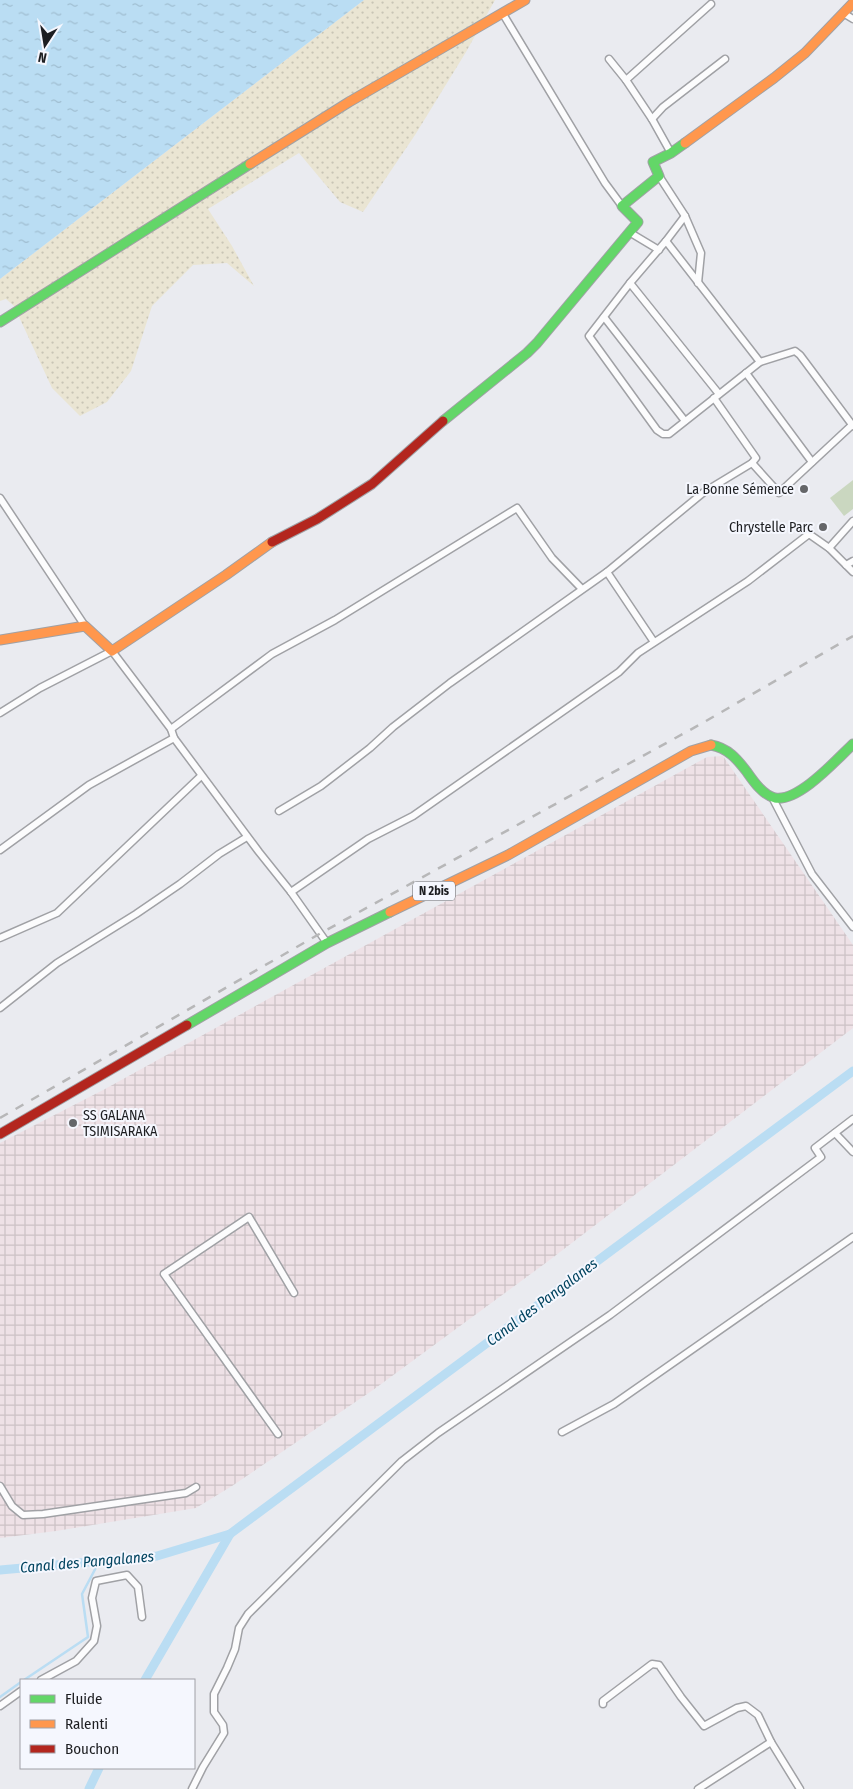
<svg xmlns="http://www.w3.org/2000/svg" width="853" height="1789" font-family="'Fira Sans Condensed',sans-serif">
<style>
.industrial{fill:url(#industrial-grid)}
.green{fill:#cad7c0}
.sand{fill:url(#sand-dots)}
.water{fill:url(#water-ripples)}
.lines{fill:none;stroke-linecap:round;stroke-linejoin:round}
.stream{stroke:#baddf3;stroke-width:2.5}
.canal{stroke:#baddf3;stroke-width:9}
.street-casing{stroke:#a0a1a5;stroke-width:9}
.fast-casing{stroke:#a0a1a5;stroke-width:11}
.slow-casing{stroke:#a0a1a5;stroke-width:11}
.jam-casing{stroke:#a0a1a5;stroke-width:11}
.street{stroke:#fcfcfd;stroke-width:6}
.fast{stroke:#63d668;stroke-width:9}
.slow{stroke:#ff974d;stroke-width:9}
.jam{stroke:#b3261e;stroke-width:9}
.rail{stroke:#b7b7b8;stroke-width:2.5;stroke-dasharray:9 9;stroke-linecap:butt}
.poi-dot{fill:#656669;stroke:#f5f7fe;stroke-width:2}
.labels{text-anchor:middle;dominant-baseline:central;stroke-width:4;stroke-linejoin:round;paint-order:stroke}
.shield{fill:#f5f7fe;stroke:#5e5f63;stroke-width:1}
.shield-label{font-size:12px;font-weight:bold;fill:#1d1e21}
.poi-label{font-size:14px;fill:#1d1e21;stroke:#f5f7fe;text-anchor:end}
.water-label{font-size:15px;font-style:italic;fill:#00435f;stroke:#f5f7fe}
</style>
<defs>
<pattern id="industrial-grid" width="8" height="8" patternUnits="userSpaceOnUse" patternTransform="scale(1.25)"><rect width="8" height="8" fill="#eee1e6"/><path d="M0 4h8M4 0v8" fill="none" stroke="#ccc1c5"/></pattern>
<pattern id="sand-dots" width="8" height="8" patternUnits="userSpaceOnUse" patternTransform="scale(1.25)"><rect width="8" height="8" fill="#eae5d3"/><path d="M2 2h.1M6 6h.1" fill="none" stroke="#c8c4b5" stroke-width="1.8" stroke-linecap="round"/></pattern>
<pattern id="water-ripples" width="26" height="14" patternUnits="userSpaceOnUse" patternTransform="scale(1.25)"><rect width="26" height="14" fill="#baddf3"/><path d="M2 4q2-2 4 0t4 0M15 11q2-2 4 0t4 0" fill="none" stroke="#9fbdd0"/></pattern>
</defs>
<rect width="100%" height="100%" fill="#eaebf0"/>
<!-- industrial -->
<polygon class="industrial" points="723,756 853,945 853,1028 547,1262 373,1390 232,1486 196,1508 56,1531 0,1538 0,1143 105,1089 707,757"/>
<!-- green -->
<polygon class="green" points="853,480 853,509 844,516 830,498"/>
<!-- sand -->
<polygon class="sand" points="364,0 495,0 466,52 415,135 363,212 340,202 299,153 208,209 232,246 254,286 227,263 193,265 152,306 131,371 107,402 80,416 52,388 14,306 6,299 0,301 0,279"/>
<!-- water -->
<polygon class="water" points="0,0 364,0 0,279"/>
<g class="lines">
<!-- stream -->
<g class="stream">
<polyline points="24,1680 88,1637 82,1594 100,1560"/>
<polyline points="0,1697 21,1682"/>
</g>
<!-- canal -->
<g class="canal">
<polyline points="0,1570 157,1556 230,1534 853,1071"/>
<polyline points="145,1680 230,1534"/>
<polyline points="89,1789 99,1768"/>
</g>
<!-- street casing -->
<g class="street-casing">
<g id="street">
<polyline points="843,13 853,19"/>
<polyline points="503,14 605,183 622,206"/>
<polyline points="609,59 626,80 652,119 671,153"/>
<polyline points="626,80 711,4"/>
<polyline points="652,119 663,107 725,59"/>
<polyline points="659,176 685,216 701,253 698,283"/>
<polyline points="685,216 666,241 630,283 589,336 657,430 663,434 669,434 760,362 795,351 800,355 853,426"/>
<polyline points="629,232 659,250"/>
<polyline points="666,241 760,362"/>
<polyline points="630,283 719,394"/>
<polyline points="604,317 685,421"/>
<polyline points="746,373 812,462"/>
<polyline points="752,463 779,493 852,425"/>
<polyline points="0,498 85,626"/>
<polyline points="829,548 853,521"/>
<polyline points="846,565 853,561"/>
<polyline points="607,572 654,642"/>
<polyline points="0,713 40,688 112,651 171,729 174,738"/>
<polyline points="171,729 272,654 335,620 517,508 552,558 582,589"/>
<polyline points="772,797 812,874 853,927"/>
<polyline points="279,811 321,786 370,748 393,727 450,683 607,572 704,492 752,463 756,458 714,398"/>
<polyline points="0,850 89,785 174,738 259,852 291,892 327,943"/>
<polyline points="291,892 368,839 413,816 619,672 638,653 748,581 809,534 829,548 853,572"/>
<polyline points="0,938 57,913 201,776"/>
<polyline points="0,1008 57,963 136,914 180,884 219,854 247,837"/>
<polyline points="835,1133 853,1152"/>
<polyline points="562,1432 614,1404 853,1237"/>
<polyline points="278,1434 164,1274 249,1217 294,1293"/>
<polyline points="0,1486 12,1506 23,1515 43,1514 186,1493 196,1487"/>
<polyline points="41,1680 76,1661 94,1641 97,1626 92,1598 96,1581 127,1575 138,1587 142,1617"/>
<polyline points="603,1704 603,1701 652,1664 659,1665 681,1697 704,1726 737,1708 746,1706 758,1715 771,1742"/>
<polyline points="0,1706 21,1691"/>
<polyline points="192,1789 203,1767 224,1733 223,1725 214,1712 214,1694 227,1668 235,1649 239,1628 248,1614 402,1461 438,1433 610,1315 821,1157 815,1148 853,1119"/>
<polyline points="698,1789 771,1742 800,1789"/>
</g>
</g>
<!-- fast casing -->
<g class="fast-casing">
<g id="fast">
<polyline points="0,322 250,164"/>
<polyline points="443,421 527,353 537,343 638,222 622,206 659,176 653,162 671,153 685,143"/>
<path d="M711 745C728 748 737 759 747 772 754 782 763 795 775 798 799 802 837 759 853 744"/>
<polyline points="187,1025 327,943 390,912"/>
</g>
</g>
<!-- slow casing -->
<g class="slow-casing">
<g id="slow">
<polyline points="685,143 774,78 805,53 853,3"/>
<polyline points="250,164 349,102 525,0"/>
<polyline points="0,640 85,626 112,651 226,575 272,542"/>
<polyline points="390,912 508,855 691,751 711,745"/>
</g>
</g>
<!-- jam casing -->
<g class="jam-casing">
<g id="jam">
<polyline points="272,542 317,519 372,484 443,421"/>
<polyline points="0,1134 187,1025"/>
</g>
</g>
<!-- street -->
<use href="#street" class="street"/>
<!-- fast -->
<use href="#fast" class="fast"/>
<!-- slow -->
<use href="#slow" class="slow"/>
<!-- jam -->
<use href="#jam" class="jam"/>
<!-- rail -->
<polyline class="rail" points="0,1118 321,933 699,725 853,636"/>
</g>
<!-- markers -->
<g class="poi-dot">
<circle cx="804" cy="489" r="5"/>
<circle cx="823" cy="527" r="5"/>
<circle cx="73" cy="1123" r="5"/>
</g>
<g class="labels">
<!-- shield labels -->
<rect class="shield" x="413" y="881.5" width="42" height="19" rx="4"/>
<g class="shield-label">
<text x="434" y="891">N 2bis</text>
</g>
<!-- poi labels -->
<g class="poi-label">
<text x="794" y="489">La Bonne Sémence</text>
<text x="813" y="527">Chrystelle Parc</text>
<text x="83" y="1115" text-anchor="start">SS GALANA<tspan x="83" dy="16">TSIMISARAKA</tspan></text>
</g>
<!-- water labels -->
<g class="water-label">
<text transform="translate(542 1302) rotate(-37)">Canal des Pangalanes</text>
<text transform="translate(87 1562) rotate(-5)">Canal des Pangalanes</text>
</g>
</g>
<!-- legend -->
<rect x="20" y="1679" width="175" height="90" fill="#f5f7fe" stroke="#9fa0a6"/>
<rect x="30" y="1695" width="25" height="8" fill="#63d668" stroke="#9fa0a6"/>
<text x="65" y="1704" font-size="15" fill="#1d1e21">Fluide</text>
<rect x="30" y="1720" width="25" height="8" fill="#ff974d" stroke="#9fa0a6"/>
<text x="65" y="1729" font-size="15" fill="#1d1e21">Ralenti</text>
<rect x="30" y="1745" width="25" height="8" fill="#b3261e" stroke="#9fa0a6"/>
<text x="65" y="1754" font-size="15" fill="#1d1e21">Bouchon</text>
<!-- north arrow -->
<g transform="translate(45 45) rotate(192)" stroke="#f5f7fe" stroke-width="4" paint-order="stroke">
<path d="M0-4L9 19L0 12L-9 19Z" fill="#1d1e21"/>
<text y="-8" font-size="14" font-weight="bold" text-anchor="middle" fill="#1d1e21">N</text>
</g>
</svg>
